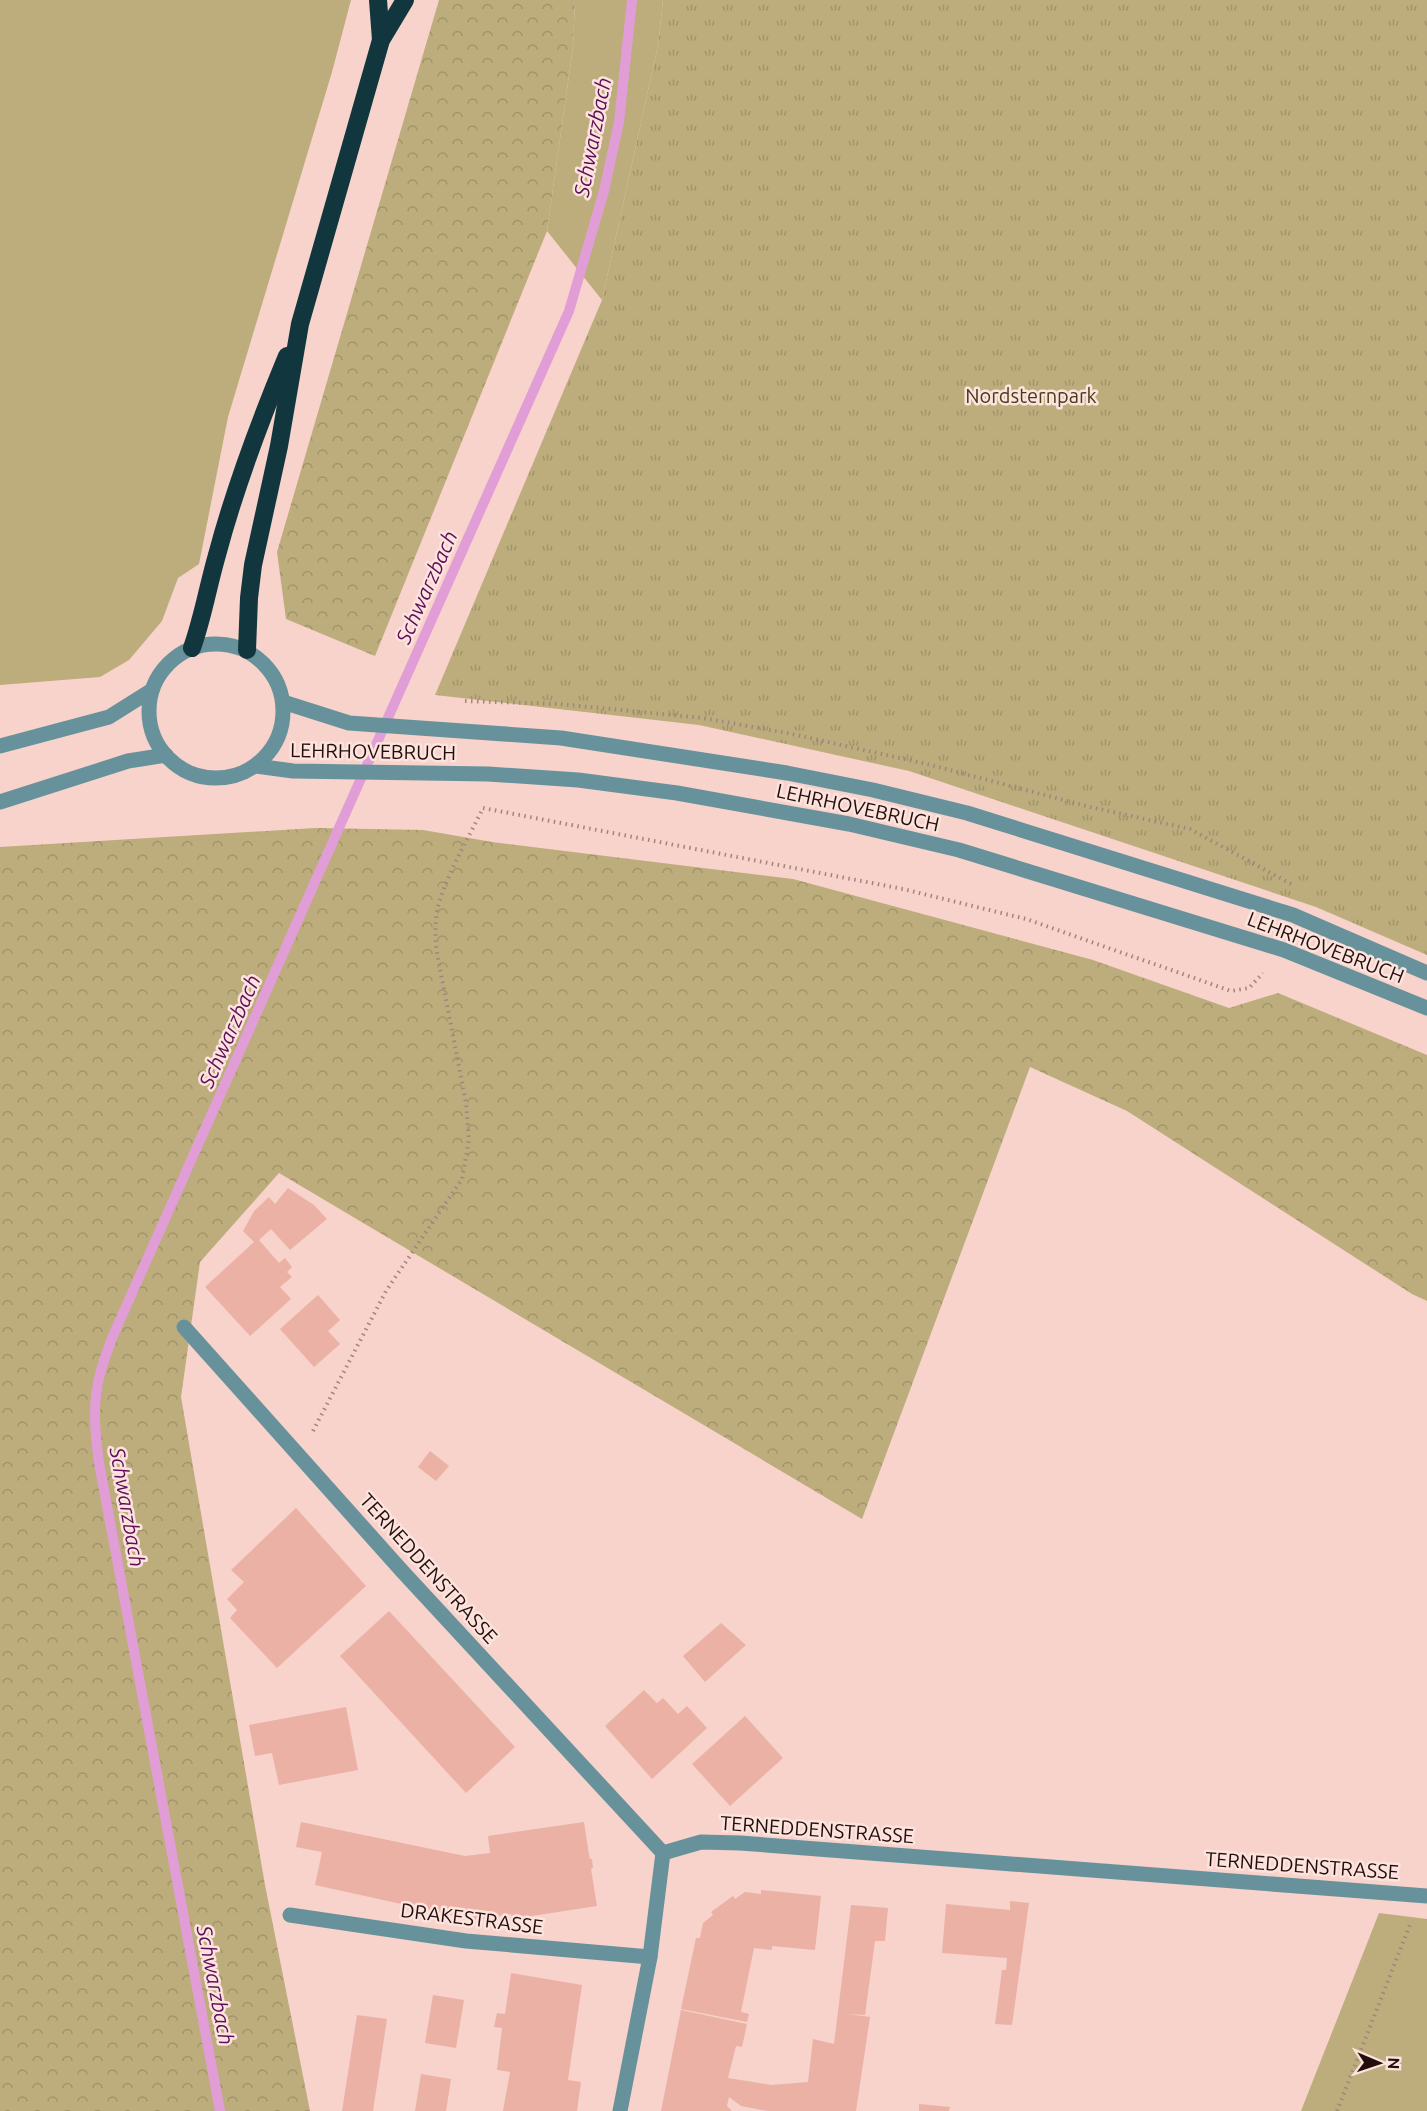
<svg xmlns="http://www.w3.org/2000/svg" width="1427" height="2111" font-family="Ubuntu,sans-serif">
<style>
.grass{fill:#bdad7c}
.forest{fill:url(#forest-crowns)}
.park{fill:url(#park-tufts)}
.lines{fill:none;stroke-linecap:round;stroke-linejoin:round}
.stream{stroke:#e19ed6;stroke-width:10}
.building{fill:#ebb1a5}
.path{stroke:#a2847e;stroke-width:4;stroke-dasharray:1.5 4.5;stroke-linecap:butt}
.minor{stroke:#67929b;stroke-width:15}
.highway{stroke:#11363d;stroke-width:18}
.labels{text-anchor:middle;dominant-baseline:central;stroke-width:5;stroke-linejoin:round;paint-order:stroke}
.park-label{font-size:20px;fill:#473c17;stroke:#fce3de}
.street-label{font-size:20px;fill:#220e0a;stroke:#fce3de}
.water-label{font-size:21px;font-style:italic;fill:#5e0e57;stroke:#fce3de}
</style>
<defs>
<pattern id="forest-crowns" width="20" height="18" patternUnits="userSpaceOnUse" patternTransform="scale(1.5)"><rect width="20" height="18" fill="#bdad7c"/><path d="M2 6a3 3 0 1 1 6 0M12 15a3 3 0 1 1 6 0" fill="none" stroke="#a2946a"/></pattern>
<pattern id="park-tufts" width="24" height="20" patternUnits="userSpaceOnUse" patternTransform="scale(1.5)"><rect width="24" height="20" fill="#bdad7c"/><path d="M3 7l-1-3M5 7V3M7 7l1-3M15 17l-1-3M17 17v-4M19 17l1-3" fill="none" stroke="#a2946a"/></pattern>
</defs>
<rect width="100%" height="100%" fill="#f7d3cb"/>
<!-- grass -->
<g class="grass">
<polygon points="0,0 351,0 332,72 228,417 199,564 178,578 162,621 129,660 100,677 0,685"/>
<polygon points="575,0 663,0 658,45 602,300 547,231 573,47"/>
<polygon points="1379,1913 1427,1919 1427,2111 1301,2111"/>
</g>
<!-- forest -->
<g class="forest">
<polygon points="439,0 575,0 573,47 547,231 375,656 286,619 277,552"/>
<polygon points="315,828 423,830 492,842 793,879 1093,960 1229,1008 1278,993 1427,1055 1427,1301 1412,1294 1127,1111 1030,1067 862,1519 279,1173 200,1262 181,1397 265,1885 310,2111 0,2111 0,847"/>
</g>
<!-- park -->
<polygon class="park" points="663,0 1427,0 1427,955 1316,907 909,771 699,725 435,695 602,300 658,45"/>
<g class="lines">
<!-- stream -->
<path class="stream" d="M220 2111 99 1463C95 1433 92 1403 100 1374 103 1362 108 1350 112 1338L569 311 604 191 619 122 632 0"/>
</g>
<!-- building -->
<g class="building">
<polygon points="288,1188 314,1205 327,1219 290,1250 271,1229 259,1240 279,1263 285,1258 292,1267 287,1272 292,1277 280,1287 291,1299 250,1336 205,1287 254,1242 243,1231 254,1211 269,1197 275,1204"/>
<polygon points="318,1295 340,1320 328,1331 340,1344 314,1367 280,1329"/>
<polygon points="430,1451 449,1466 436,1481 418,1467"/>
<polygon points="296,1508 366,1586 277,1668 230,1618 237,1610 227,1599 244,1582 231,1570"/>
<polygon points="389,1611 515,1747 466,1793 340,1656"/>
<polygon points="721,1623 746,1645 705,1682 683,1656"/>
<polygon points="644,1690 657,1703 663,1698 678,1714 687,1706 707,1728 652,1779 605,1726"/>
<polygon points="346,1707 358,1770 279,1785 272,1753 255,1756 249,1725"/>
<polygon points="745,1716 783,1758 730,1806 692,1764"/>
<polygon points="301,1822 465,1856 490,1853 488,1836 584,1822 589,1855 590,1859 592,1859 593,1868 591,1869 597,1906 512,1919 511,1914 474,1920 315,1885 322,1852 296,1847"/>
<polygon points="761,1890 821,1896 815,1950 772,1946 772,1950 754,1948 741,2012 749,2014 747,2022 681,2009 696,1938 700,1938 703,1923 713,1915 711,1912 733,1896 735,1899 745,1892 761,1894"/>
<polygon points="1010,1901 1029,1903 1012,2025 995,2024 1002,1970 1006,1970 1007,1958 942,1953 946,1904 1010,1910"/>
<polygon points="851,1905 888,1908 885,1941 875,1941 865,2015 848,2014 870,2017 856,2111 767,2111 741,2106 729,2097 727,2106 732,2111 661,2111 681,2010 747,2024 742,2047 736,2046 728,2078 771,2085 808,2082 813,2039 834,2044"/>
<polygon points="511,1973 582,1985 568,2080 581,2082 577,2111 503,2111 510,2072 497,2070 502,2028 494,2027 497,2013 505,2014"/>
<polygon points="433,1995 464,2000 456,2048 425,2043"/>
<polygon points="357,2015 387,2019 373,2111 342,2111"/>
<polygon points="421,2074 451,2079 446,2111 415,2111"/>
<polygon points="919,2104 950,2107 949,2111 919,2111"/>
</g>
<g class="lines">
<!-- path -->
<g class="path">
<polyline points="465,701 559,704 703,718 792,734 931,765 1090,807 1190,829 1291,884"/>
<path d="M313 1431 386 1291 462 1179 469 1140 466 1103 437 953C435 939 435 925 437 911 443 881 469 837 483 808L903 889 1026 919 1231 991 1249 988 1263 973"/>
<polyline points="1337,2111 1411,1922"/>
</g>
<!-- minor -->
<g class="minor">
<circle cx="216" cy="711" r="67"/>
<polyline points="283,702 349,723 561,738 787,773 873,790 967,813 1293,915 1427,973"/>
<polyline points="0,746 109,717 152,690"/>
<polyline points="256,766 293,771 488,774 578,780 677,793 849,824 959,850 1284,950 1427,1008"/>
<polyline points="0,802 128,761 166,755"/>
<polyline points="184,1327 402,1571 663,1853 701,1842 740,1843 1427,1896"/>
<polyline points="290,1915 466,1941 650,1957"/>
<polyline points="620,2111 650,1957 663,1853"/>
</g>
<!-- highway -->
<g class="highway">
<polyline points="378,0 381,40"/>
<path d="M192 648C203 617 208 586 217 555 235 487 260 421 287 356"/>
<polyline points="247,650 249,598 253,565 279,446 300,324 381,40 405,0"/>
</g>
</g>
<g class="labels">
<!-- park labels -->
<g class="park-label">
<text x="1031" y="395">Nordsternpark</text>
</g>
<!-- street labels -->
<g class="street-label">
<text transform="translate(373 751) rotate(1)">LEHRHOVEBRUCH</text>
<text transform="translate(858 807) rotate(12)">LEHRHOVEBRUCH</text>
<text transform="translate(1326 947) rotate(21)">LEHRHOVEBRUCH</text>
<text transform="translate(429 1568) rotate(48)">TERNEDDENSTRASSE</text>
<text transform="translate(817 1829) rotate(4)">TERNEDDENSTRASSE</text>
<text transform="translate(1302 1865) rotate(4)">TERNEDDENSTRASSE</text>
<text transform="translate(472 1918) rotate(7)">DRAKESTRASSE</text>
</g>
<!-- water labels -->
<g class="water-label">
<text transform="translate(592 137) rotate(-79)">Schwarzbach</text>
<text transform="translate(426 587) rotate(-66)">Schwarzbach</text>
<text transform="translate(229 1031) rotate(-66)">Schwarzbach</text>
<text transform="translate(128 1507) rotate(80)">Schwarzbach</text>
<text transform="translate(216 1985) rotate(79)">Schwarzbach</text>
</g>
</g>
<!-- north arrow -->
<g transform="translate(1379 2063) rotate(92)" stroke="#fce3de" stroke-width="4.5" paint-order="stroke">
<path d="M0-4.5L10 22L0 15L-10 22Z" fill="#220e0a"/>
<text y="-9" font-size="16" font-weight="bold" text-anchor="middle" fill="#220e0a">N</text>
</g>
</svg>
